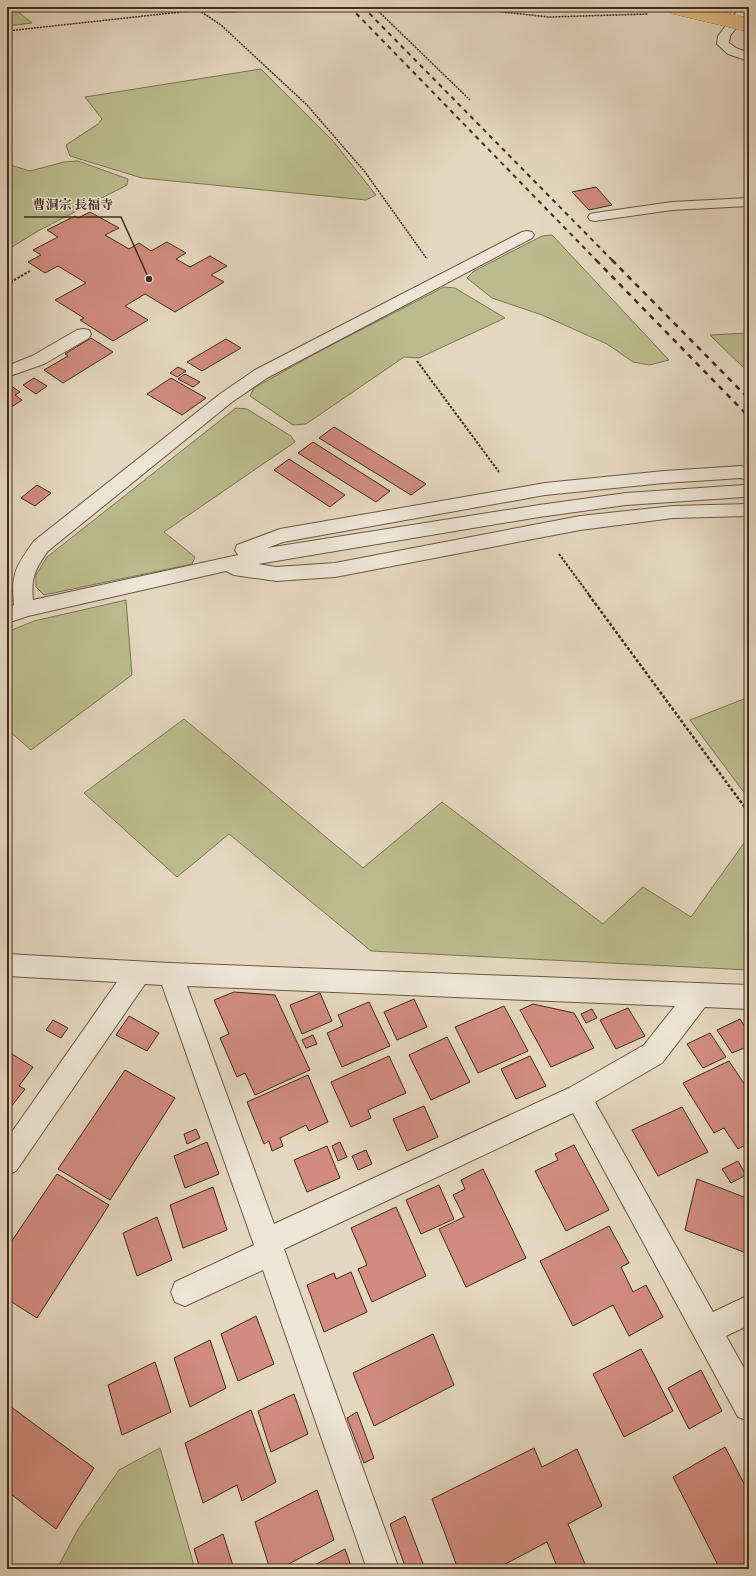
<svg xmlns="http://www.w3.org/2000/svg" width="756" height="1576" font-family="Vollkorn,'Noto Serif JP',serif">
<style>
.green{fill:#bbbc8e;stroke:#7f7455}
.building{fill:#d18c7f;stroke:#432c1c}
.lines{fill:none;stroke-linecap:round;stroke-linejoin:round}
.minor-casing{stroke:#6b5745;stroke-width:2}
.path-far2{stroke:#432c1c;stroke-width:1.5;stroke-dasharray:2 1;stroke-linecap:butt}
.path-far1{stroke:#432c1c;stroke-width:2;stroke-dasharray:2.5 1.5;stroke-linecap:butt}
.path{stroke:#432c1c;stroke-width:2.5;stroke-dasharray:3 2;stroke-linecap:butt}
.minor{fill:#ede5d5;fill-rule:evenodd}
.rail-far1{stroke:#432c1c;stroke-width:2;stroke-dasharray:4.5 4.5;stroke-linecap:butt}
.rail{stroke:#432c1c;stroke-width:2.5;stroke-dasharray:5.5 5.5;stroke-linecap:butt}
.trunk-bridge-casing{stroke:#432c1c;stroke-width:14;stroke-linecap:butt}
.trunk-bridge{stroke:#e2bc80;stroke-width:14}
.leader{fill:none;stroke:#432c1c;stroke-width:1.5}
.callout-dot{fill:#432c1c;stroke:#ede5d5;stroke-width:1.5}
.callout-label{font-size:13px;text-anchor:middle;font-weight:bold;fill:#432c1c;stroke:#ede5d5;stroke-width:3;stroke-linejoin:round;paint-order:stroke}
</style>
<rect width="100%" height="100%" fill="#e4d7bf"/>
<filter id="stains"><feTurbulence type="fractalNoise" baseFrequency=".005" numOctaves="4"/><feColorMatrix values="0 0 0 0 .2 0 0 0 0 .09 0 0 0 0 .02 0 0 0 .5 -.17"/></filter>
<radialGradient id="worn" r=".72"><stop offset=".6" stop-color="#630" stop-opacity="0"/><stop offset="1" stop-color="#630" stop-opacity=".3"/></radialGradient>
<!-- green -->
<g class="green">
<polygon points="7,7 12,7 32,23 7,26"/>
<path d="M207 7H273C259 9 216 18 207 7Z"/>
<polygon points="261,69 333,141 376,195 366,200 142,178 70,156 66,145 98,124 102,119 85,97"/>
<polygon points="78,161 128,179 127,185 38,231 7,250 7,164 30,171 64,162"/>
<polygon points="552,235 669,360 649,365 633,362 607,344 542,315 492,298 467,278 474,271 542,236"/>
<polygon points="444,287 455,288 505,318 419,358 404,357 306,424 293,425 250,396 254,388 320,351"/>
<polygon points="749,333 749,373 710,335"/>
<polygon points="236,408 247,409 291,436 295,442 164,532 195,557 192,564 44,595 36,587 36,575 47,557"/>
<polygon points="126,600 132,675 31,750 7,729 7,632 34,621"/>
<polygon points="749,697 749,799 690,720"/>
<polygon points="184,719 363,868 442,802 603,924 643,887 691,917 749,836 749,970 371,951 229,834 177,877 84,793"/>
<polygon points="160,1448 195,1569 57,1569 78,1529 119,1470"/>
</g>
<!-- building -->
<g class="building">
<polygon points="596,187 612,205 589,210 572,192"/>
<polygon points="90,212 119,228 105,235 129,249 139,243 151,251 167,242 186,253 176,259 190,267 210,256 227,266 211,275 224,282 175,312 145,294 125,306 148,320 113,341 80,320 84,318 55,300 86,283 58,266 45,273 28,262 41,255 33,250 58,237 47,230 75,216 78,218"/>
<polygon points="91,338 113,352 63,383 44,370 68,356 65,354"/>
<polygon points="226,339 241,348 202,371 187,362"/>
<polygon points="178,367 186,371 177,377 170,373"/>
<polygon points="185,374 200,382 193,387 178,379"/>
<polygon points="34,378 47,386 36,394 23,385"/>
<polygon points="171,378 206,398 182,415 147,394"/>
<polygon points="7,383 20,392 15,395 22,400 7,410"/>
<polygon points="334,427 426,484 411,495 319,438"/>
<polygon points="313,442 390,491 376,502 298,453"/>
<polygon points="289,459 345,495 330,507 274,470"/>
<polygon points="37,485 51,493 35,506 21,498"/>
<polygon points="234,992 275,995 310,1070 255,1095 245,1073 237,1077 220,1038 229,1034 214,1000"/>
<polygon points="320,993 332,1021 302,1034 290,1005"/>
<polygon points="414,999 427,1027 397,1040 384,1012"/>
<polygon points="369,1002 390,1046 342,1067 327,1033 343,1026 338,1015"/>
<polygon points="533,1004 574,1013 594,1048 551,1067 520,1010"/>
<polygon points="504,1006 528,1051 478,1073 455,1027"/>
<polygon points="628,1008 645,1036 616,1049 600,1020"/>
<polygon points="592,1009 597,1018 586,1023 581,1014"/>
<polygon points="129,1016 159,1033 147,1051 116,1035"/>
<polygon points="740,1019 749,1033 749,1046 732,1053 717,1030"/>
<polygon points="53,1020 68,1028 61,1038 46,1030"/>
<polygon points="710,1033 726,1057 703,1068 687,1044"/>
<polygon points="313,1035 317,1044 306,1048 302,1040"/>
<polygon points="447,1037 470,1082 431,1100 409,1055"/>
<polygon points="7,1051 33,1067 19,1086 25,1089 7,1112"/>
<polygon points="389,1056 406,1093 368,1110 371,1118 351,1127 331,1082"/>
<polygon points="530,1056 546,1086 516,1099 501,1069"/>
<polygon points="729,1061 749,1091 749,1143 738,1149 724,1128 714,1133 683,1083"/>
<polygon points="125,1070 175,1098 110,1200 58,1169"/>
<polygon points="308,1075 328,1122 309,1131 306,1125 280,1138 283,1146 272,1151 269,1141 264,1144 247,1102"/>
<polygon points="424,1106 438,1137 407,1151 393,1119"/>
<polygon points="682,1107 708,1152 658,1176 632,1130"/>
<polygon points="196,1129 200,1138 187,1144 184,1134"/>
<polygon points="207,1142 219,1174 185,1188 174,1156"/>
<polygon points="340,1142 347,1157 338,1161 332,1146"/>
<polygon points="574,1145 609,1210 566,1231 535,1171 558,1160 555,1154"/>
<polygon points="327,1146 340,1178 307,1192 294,1160"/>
<polygon points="366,1150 372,1164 358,1170 352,1156"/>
<polygon points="738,1161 746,1175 731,1183 722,1169"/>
<polygon points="483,1169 526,1258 466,1287 439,1229 464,1217 453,1195 465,1189 461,1180"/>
<polygon points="57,1174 109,1205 37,1318 7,1299 7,1248"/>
<polygon points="697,1179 749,1199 749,1254 685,1230"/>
<polygon points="439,1185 454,1219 421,1234 406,1200"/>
<polygon points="213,1187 227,1230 183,1248 170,1205"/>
<polygon points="396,1207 426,1276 372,1302 358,1269 367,1265 351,1228"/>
<polygon points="157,1217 172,1260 137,1276 123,1233"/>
<polygon points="609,1226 629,1263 621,1267 633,1292 646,1285 663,1317 629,1336 613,1305 573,1326 540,1261"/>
<polygon points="351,1272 367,1312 324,1332 307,1285 334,1273 336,1279"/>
<polygon points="256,1316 274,1364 238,1381 221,1334"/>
<polygon points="433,1334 454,1385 374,1426 353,1373"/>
<polygon points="210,1340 226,1388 190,1407 174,1358"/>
<polygon points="641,1349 673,1411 624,1437 593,1374"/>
<polygon points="155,1362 171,1412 122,1435 108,1385"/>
<polygon points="701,1370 722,1411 689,1429 668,1388"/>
<polygon points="294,1394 308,1434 271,1452 258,1411"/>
<polygon points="7,1404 94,1468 56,1529 7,1491"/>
<polygon points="251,1410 276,1482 242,1501 237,1485 203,1503 185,1443"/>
<polygon points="357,1412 374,1458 364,1463 347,1418"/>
<polygon points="725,1447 749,1493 749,1569 720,1569 673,1477"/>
<polygon points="534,1448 542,1467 577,1449 602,1506 568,1524 585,1564 577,1569 558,1569 547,1542 496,1569 458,1569 432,1499"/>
<polygon points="317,1490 334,1540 279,1569 270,1569 255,1522"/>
<polygon points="405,1516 425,1569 406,1569 390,1524"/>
<polygon points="223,1534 234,1569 200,1569 194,1549"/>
<polygon points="345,1549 352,1569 307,1569"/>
</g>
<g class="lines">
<!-- minor casing -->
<g class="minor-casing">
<g id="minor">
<polygon points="740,7 749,7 749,11 730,36 729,43 736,48 749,53 749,61 728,54 717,44 718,36"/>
<polygon points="749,198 749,206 672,210 595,221 590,220 588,217 590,214 595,213 672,202"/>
<path d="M527 231 532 232 534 235 532 238 267 378 232 402 48 551C35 569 31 577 33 600L238 555 235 550 237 545 280 529 545 483 664 471 741 466 749 468V480L741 478 664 483 545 495 283 542 267 548 539 505 626 493 744 485 749 486V496L744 497 626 505 539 517 258 564 276 567 335 563 580 516 673 506 749 504V516L673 518 580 530 335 577 276 581 234 575 226 571 28 616 7 623V608L14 605C11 573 16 566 34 541L220 394 255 370 522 232Z"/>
<polygon points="83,329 89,330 91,334 89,338 44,364 7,377 7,366 32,356 77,330"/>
<path d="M7 954 170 963 749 985V1009L705 1007 662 1063 595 1102 713 1312 749 1295V1325L726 1336 749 1377V1421L738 1417 573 1113 284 1249 399 1569H367L263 1270 185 1306 175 1302 171 1292 175 1282 254 1245 162 985 145 984 16 1171 7 1175V1139L117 982 7 976ZM187 986 675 1006 644 1045 569 1088 274 1224Z"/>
</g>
</g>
<!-- path-far2 -->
<g class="path-far2">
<polyline points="194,7 221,25 307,105 365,172 427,259"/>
<polyline points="374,7 470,100"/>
<polyline points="457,7 549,17 648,14"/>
<polyline points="7,31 199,10"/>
</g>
<!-- path-far1 -->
<g class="path-far1">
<polyline points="7,284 30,271"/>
<polyline points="417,361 499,472"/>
<polyline points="559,554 590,596"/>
</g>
<!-- path -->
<polyline class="path" points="589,595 749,813"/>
<!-- minor -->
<use href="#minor" class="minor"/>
<!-- rail-far1 -->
<g class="rail-far1">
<polyline points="350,7 597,261"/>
<polyline points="363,7 613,261"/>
</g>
<!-- rail -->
<g class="rail">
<polyline points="596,260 749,417"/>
<polyline points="612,260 749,399"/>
</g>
<!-- trunk-bridge casing -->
<g class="trunk-bridge-casing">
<polyline id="trunk-bridge" points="673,7 749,25"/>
</g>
<!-- trunk-bridge -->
<use href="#trunk-bridge" class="trunk-bridge"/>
</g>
<!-- callouts -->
<path class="leader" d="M149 279L121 217H24"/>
<circle class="callout-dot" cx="149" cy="279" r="4"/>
<g class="callout-label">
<text x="73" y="209">曹洞宗 長福寺</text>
</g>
<!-- margin -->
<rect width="756" height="1576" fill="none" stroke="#e4d7bf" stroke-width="24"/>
<rect x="8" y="8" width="740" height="1560" fill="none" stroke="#432c1c" stroke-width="2"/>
<rect x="12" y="12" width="732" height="1552" fill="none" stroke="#432c1c"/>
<rect width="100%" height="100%" filter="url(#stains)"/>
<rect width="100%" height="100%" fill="url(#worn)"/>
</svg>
